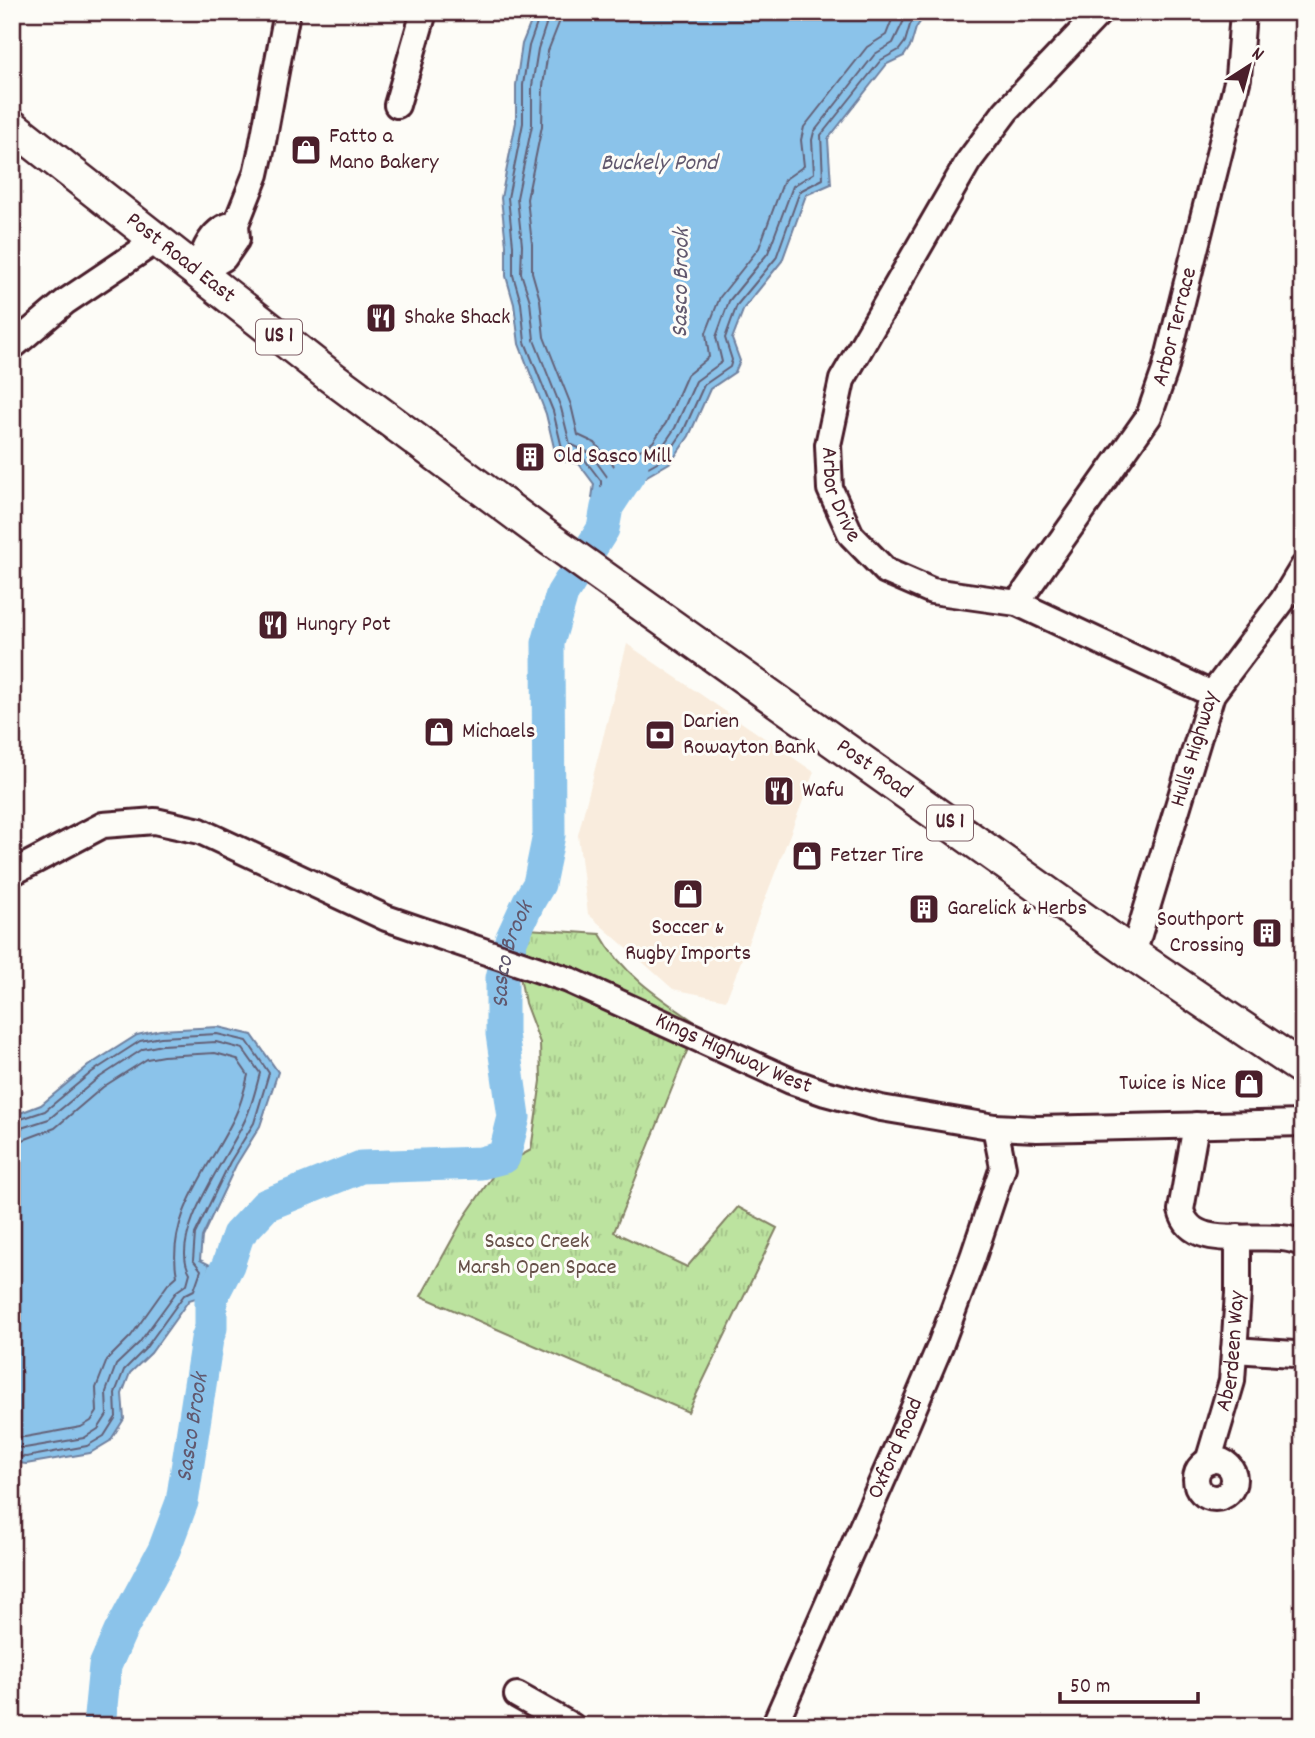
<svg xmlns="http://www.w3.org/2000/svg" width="1315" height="1738" font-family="Dekko,sans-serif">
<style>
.built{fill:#f9ecdd}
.park{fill:url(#park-tufts);stroke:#838165;stroke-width:2}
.water{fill:#8bc3ea;stroke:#71819e;stroke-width:2}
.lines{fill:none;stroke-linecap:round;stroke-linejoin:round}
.shore{stroke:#646177;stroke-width:2}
.river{stroke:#8bc3ea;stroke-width:33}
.minor-casing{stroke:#4a1f2b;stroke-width:30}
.major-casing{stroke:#4a1f2b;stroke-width:37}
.minor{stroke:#fdfcf7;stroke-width:24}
.major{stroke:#fdfcf7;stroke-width:32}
.labels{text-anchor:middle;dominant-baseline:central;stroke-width:6;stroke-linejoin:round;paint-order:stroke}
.shield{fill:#fdfcf7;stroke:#806168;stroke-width:2}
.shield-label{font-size:21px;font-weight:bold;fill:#4a1f2b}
.poi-label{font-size:23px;fill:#4a1f2b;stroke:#fdfcf7;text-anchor:start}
.street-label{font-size:23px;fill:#4a1f2b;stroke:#fdfcf7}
.park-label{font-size:23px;fill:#665048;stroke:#fdfcf7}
.water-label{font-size:24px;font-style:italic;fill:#61586e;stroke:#fdfcf7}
</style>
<defs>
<pattern id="park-tufts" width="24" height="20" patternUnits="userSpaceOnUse" patternTransform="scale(1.75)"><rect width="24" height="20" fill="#bce39f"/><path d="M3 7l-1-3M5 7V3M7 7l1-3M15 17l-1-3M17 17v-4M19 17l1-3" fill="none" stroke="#a3c289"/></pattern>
</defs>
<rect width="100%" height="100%" fill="#fdfcf7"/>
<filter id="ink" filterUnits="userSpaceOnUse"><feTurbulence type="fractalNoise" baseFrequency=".0143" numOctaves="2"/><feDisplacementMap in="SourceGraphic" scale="14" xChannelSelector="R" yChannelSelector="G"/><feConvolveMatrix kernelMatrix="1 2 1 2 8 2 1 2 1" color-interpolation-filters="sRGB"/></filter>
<g filter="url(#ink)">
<!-- built -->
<polygon class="built" points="627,644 814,772 726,1000 673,989 588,914 578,835"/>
<!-- park -->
<path class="park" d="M528 929 600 934C622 974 661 999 698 1024L614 1232 687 1267 738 1207 777 1228 688 1412 421 1296 465 1216 498 1168 531 1150 541 1081 540 1043 525 1003 520 976Z"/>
<!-- water -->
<g class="water">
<polygon points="535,12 927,12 916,28 911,45 904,56 887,64 828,139 831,184 806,195 782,261 744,308 732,339 740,361 735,372 710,389 689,436 671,462 647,476 617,505 607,507 592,498 594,484 579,464 557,460 546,414 519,344 514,304 506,276 506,245 501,198 516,122 516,85 522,44"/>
<polygon points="218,1027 252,1035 278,1072 260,1126 236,1165 202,1237 200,1260 210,1265 199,1297 189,1300 151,1353 130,1373 122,1394 124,1419 110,1441 90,1453 26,1464 12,1462 12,1116 41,1105 88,1066 137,1035 160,1030"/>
</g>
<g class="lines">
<!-- shore -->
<g class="shore">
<polyline points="541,12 529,46 523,85 523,123 508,198 513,245 513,275 521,303 525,342 553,411 563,452 585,460 601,481 601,495 609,499 614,498 643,470 666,457 683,432 704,385 730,367 732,360 725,338 737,305 776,258 800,191 823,179 821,135 881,60 899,50 905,42 910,25 919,12"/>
<polyline points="550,12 538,49 532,86 532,125 517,198 522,245 521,273 530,301 534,340 561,408 570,444 590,453 613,485 638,463 660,450 675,428 696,381 722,362 716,337 729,301 768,253 793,186 814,173 812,140 814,132 875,54 893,43 908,12"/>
<polyline points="560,12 559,23 548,51 543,86 542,126 527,199 532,244 532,272 540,300 544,337 571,405 578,435 595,443 616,468 632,455 653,442 666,423 687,375 709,357 706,333 720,297 759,248 784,180 804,166 801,140 804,127 867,47 886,35 895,12"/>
<polyline points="12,1122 45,1111 92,1072 140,1041 161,1037 217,1034 247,1041 269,1073 254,1123 230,1162 195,1234 193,1260 201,1270 194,1290 184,1295 145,1349 124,1370 115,1393 116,1417 104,1436 87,1446 26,1457 12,1456"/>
<path d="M12 1131 49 1119 97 1079 143 1049 162 1045 216 1042 243 1049 260 1073C256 1088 252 1106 245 1120 229 1156 167 1236 190 1273L187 1284 177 1291 139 1343 116 1365 106 1392 107 1415 98 1429 84 1438 25 1448 12 1447"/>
<path d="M12 1141 23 1140 55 1128 103 1087 147 1059 163 1056 215 1053 237 1059 248 1075C245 1088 241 1104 235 1116 211 1167 165 1216 177 1276L168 1284 131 1336 107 1360 96 1388 97 1412 91 1421 81 1427 25 1437H12"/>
</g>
<!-- river -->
<path class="river" id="s1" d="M99 1726 105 1666 120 1632 164 1550 182 1502 207 1339 211 1328V1298L228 1265 238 1235 266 1205 361 1167 481 1163 504 1157 514 1117 502 1034V978L511 940 529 901 539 884 549 835 548 643 562 594 603 529 607 507 632 469"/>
<!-- minor casing -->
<g class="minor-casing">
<g id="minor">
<path id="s2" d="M1100 12 1006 111 968 162 842 380 828 445 830 489 851 535 886 571 932 591 1017 603 1212 694"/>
<polyline points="397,105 424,12"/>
<polyline points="198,273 224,258 237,239 236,224 256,174 262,147 287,12"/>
<path d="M198 273C202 252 212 227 236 224"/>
<polyline points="12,347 65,302 157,240"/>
<path id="s3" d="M1017 603 1149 416 1165 370 1238 78 1243 12"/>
<path id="s4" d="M12 873 103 825 155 821 200 831 386 918 569 980 791 1081 825 1093 881 1108 995 1127 1037 1129 1303 1123"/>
<path id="s5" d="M1133 954 1212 694 1283 600 1303 567"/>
<path d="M1196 1125 1181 1210C1192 1258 1271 1225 1303 1244"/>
<polyline points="1234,1350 1294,1354 1303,1357"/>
<circle cx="1215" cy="1479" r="19"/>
<path id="s6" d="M1208 1462 1232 1381 1238 1293V1237"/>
<polyline points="517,1695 572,1726"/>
<path id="s7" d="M774 1726 898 1445 940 1346 973 1257 1003 1167 995 1127"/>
</g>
</g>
<!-- major casing -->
<g class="major-casing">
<g id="major">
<path id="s8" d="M12 126 326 373 551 540 1133 954 1303 1069"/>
</g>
</g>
<!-- minor -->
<use href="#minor" class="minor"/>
<!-- major -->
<use href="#major" class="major"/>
</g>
</g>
<!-- icons -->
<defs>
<g id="shop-square" transform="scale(1.575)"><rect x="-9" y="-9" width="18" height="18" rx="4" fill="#4a1f2b" stroke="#fdfcf7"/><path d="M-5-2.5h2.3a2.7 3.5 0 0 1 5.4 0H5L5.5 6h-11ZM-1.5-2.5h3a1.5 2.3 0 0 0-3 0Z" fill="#fff"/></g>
<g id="restaurant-square" transform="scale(1.575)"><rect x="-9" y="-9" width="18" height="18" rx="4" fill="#4a1f2b" stroke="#fdfcf7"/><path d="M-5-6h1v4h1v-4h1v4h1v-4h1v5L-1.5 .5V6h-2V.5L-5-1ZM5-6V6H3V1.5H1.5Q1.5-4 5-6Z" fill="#fff"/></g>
<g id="building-square" transform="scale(1.575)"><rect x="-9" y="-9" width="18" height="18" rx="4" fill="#4a1f2b" stroke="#fdfcf7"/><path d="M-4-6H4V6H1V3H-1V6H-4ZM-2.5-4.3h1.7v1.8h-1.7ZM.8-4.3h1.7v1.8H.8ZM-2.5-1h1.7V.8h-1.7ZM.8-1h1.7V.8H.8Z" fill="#fff"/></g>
<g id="bank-square" transform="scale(1.575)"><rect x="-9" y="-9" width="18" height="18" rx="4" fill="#4a1f2b" stroke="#fdfcf7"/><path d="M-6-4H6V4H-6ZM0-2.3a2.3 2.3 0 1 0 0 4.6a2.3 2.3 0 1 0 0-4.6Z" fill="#fff"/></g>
</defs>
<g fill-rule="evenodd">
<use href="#shop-square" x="306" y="150"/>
<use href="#restaurant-square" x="381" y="318"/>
<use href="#building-square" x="530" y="457"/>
<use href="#restaurant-square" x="273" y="625"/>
<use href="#shop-square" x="439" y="732"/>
<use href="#bank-square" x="660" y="735"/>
<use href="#restaurant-square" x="779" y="791"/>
<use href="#shop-square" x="807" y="856"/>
<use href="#shop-square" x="688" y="894"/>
<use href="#building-square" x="924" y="909"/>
<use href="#building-square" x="1267" y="933"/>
<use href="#shop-square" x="1249" y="1084"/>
</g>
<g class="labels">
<!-- shield labels -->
<g class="shield">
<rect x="256" y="319.5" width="46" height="35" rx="5"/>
<rect x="927" y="805.5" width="46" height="35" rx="5"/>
</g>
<g class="shield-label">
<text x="279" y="337">US 1</text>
<text x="950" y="823">US 1</text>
</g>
<!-- poi labels -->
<g class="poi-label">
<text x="329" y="137">Fatto a<tspan x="329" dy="26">Mano Bakery</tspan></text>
<text x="404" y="318">Shake Shack</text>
<text x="553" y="457">Old Sasco Mill</text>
<text x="296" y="625">Hungry Pot</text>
<text x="683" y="722">Darien<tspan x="683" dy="26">Rowayton Bank</tspan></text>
<text x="462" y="732">Michaels</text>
<text x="802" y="791">Wafu</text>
<text x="830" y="856">Fetzer Tire</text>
<text x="947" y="909">Garelick &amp; Herbs</text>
<text x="1244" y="920" text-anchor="end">Southport<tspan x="1244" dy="26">Crossing</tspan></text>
<text x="688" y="928" text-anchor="middle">Soccer &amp;<tspan x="688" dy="26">Rugby Imports</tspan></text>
<text x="1226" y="1084" text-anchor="end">Twice is Nice</text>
</g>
<!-- street labels -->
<g class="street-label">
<text stroke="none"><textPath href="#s8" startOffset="214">Post Road East</textPath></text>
<text stroke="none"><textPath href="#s3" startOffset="322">Arbor Terrace</textPath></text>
<text stroke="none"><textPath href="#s2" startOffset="570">Arbor Drive</textPath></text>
<text stroke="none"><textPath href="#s5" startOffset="214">Hulls Highway</textPath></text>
<text stroke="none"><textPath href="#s8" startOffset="1076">Post Road</textPath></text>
<text stroke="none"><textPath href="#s4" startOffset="780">Kings Highway West</textPath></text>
<text stroke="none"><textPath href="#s6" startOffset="114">Aberdeen Way</textPath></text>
<text stroke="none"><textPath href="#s7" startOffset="303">Oxford Road</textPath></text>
</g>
<!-- park labels -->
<g class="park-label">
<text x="537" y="1242">Sasco Creek<tspan x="537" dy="26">Marsh Open Space</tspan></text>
</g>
<!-- water labels -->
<g class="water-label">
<text x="659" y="164">Buckely Pond</text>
<text transform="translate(682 283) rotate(-89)">Sasco Brook</text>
<text stroke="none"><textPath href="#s1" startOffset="1010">Sasco Brook</textPath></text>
<text stroke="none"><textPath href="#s1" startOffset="317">Sasco Brook</textPath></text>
</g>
</g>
<!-- margin -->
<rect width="1315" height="1738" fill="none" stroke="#fdfcf7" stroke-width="42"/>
<rect x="21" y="21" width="1273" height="1696" fill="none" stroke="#4a1f2b" stroke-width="2.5" filter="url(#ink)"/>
<!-- north arrow -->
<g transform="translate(1249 66) rotate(36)" stroke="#fdfcf7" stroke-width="5" paint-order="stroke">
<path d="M0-5L12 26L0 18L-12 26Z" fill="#4a1f2b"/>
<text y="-10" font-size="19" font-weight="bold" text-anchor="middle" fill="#4a1f2b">N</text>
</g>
<!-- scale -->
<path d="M1060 1692v10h138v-10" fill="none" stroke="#4a1f2b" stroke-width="3.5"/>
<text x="1070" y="1692" font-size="21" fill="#4a1f2b" stroke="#fdfcf7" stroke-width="5" paint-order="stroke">50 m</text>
</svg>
